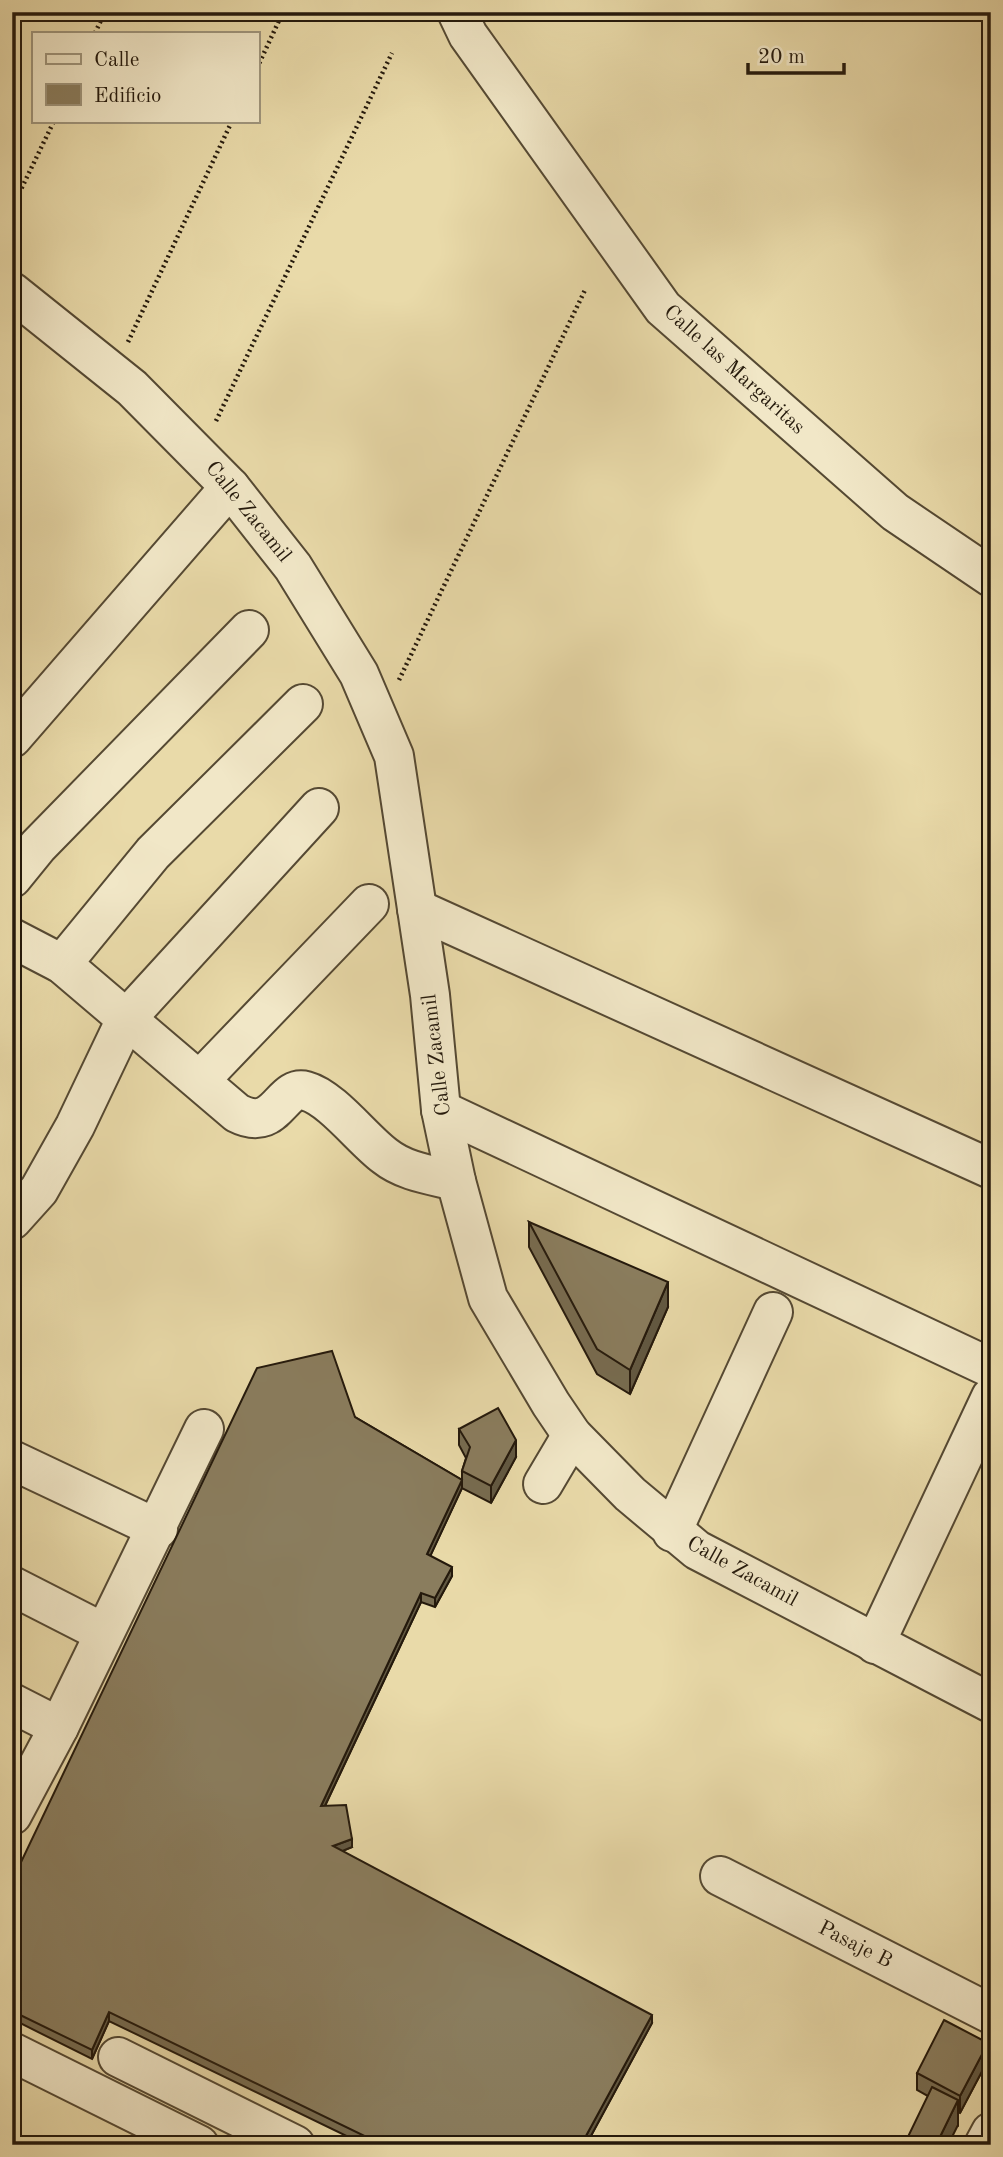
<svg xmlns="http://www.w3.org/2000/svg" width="1003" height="2157" font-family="'Old Standard TT',serif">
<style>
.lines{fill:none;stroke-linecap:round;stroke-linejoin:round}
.minor-casing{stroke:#554933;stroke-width:42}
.path{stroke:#24190c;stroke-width:4.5;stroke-dasharray:2 3.5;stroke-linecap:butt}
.minor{stroke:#f1e7c7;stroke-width:38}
.wall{fill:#776c51;stroke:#24190c;stroke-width:2}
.shaded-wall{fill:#615842;stroke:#24190c;stroke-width:2}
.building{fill:#8a7d5e;stroke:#24190c;stroke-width:2}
.labels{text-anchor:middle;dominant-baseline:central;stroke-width:7;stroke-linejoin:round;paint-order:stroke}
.street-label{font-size:21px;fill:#24190c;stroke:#f1e7c7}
</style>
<rect width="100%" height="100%" fill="#e9daa9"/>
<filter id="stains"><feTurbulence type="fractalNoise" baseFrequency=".00286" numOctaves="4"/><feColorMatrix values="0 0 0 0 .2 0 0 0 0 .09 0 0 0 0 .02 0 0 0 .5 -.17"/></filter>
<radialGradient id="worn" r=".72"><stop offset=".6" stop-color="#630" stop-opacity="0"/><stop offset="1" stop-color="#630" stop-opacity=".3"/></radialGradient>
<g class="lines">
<!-- minor casing -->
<g class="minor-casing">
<g id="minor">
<polyline points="457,12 468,35 663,308 895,512 991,577"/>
<polyline points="12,292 132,388 230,487 293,567 359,674 394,756 430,995 441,1110 456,1181 488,1298 551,1404 572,1435 630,1494 697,1550 991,1703"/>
<polyline points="12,738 230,487"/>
<polyline points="12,878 38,846 249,630"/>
<polyline points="417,909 991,1169"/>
<path d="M12 938 62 964 237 1113C278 1134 280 1084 306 1091 332 1098 363 1140 385 1156 405 1172 432 1175 456 1181"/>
<polyline points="62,964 153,853 303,704"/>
<polyline points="200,1080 369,904"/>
<polyline points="441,1110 991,1368"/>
<polyline points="12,1220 39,1190 75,1126 126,1019 319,808"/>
<polyline points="12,1460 158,1529"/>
<polyline points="543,1484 572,1435"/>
<polyline points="672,1532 773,1312"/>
<polyline points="12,1586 104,1633"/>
<polyline points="875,1644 991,1397"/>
<polyline points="12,1703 59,1727"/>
<polyline points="12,1815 59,1727 204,1429"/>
<polyline points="720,1876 991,2014"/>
<polyline points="12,2052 199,2145"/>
<polyline points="118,2057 295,2145"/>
<polyline points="984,2145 991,2132"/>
</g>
</g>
<!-- path -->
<g class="path">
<polyline points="95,33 105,12"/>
<polyline points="257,68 283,12"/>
<polyline points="12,208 54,121"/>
<polyline points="128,342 232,121"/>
<polyline points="216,421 392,53"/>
<polyline points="399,680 585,290"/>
</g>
<!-- minor -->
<use href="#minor" class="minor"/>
</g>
<!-- wall -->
<g class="wall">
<polygon points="529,1222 668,1307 630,1394 597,1374 529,1247"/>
<polygon points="355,1417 462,1480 462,1471 466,1458 459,1445 459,1429 516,1457 491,1503 462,1488 430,1556 452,1576 435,1607 421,1602 325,1806 352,1847 342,1851 652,2023 586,2145 365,2145 109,2021 92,2059 12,2019 12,1881"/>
<polygon points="988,2060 960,2113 958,2112 958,2125 928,2096 917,2090 917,2073"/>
</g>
<!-- shaded-wall -->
<g class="shaded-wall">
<polygon points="668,1282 668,1307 630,1394 630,1370"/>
<polygon points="516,1440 516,1457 491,1503 491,1486"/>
<polygon points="462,1480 462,1488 427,1563 427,1554"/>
<polygon points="452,1567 452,1576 435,1607 435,1598"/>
<polygon points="421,1593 421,1602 321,1814 321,1806"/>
<polygon points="352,1839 352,1847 333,1855 333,1846"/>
<polygon points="109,2012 109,2021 92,2059 92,2050"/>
<polygon points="652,2015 652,2023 586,2145 581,2145"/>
<polygon points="988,2043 988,2060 960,2113 960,2096"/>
<polygon points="958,2100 958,2125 948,2145 936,2145"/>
</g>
<!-- building -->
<g class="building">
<polygon points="529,1222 668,1282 630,1370 597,1349"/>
<polygon points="332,1351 355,1417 462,1480 427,1554 452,1567 435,1598 421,1593 321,1806 346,1805 352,1839 333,1846 652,2015 581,2145 383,2145 109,2012 92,2050 12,2011 12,1881 257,1368"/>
<polygon points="498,1408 516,1440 491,1486 462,1471 470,1447 459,1429"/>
<polygon points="944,2020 988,2043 960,2096 917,2073"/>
<polygon points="932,2087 958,2100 936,2145 904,2145"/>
</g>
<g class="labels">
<!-- street labels -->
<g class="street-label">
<text transform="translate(734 370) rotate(42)">Calle las Margaritas</text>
<text transform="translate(248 512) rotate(51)">Calle Zacamil</text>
<text transform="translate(437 1055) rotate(-97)">Calle Zacamil</text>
<text transform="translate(742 1572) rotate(29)">Calle Zacamil</text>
<text transform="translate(855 1945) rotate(27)">Pasaje B</text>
</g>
</g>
<!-- margin -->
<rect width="1003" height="2157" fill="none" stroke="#e9daa9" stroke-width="42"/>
<rect x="14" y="14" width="975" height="2129" fill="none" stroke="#24190c" stroke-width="3.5"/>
<rect x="21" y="21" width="961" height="2115" fill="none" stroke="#24190c" stroke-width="2"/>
<!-- legend -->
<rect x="32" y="32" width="228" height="91" fill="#f1e7c7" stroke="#9f957c" stroke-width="2"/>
<rect x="46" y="54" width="35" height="10" fill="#f1e7c7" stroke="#9f957c" stroke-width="2"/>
<text x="94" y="66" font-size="21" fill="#24190c">Calle</text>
<rect x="46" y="84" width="35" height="21" fill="#8a7d5e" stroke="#9f957c" stroke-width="2"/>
<text x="94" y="102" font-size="21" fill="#24190c">Edificio</text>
<!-- scale -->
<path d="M748 63v10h96v-10" fill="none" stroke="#24190c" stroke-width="3.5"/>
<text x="758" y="63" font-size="21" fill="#24190c" stroke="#f1e7c7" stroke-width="5" paint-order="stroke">20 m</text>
<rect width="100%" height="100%" filter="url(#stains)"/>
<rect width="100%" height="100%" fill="url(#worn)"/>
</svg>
